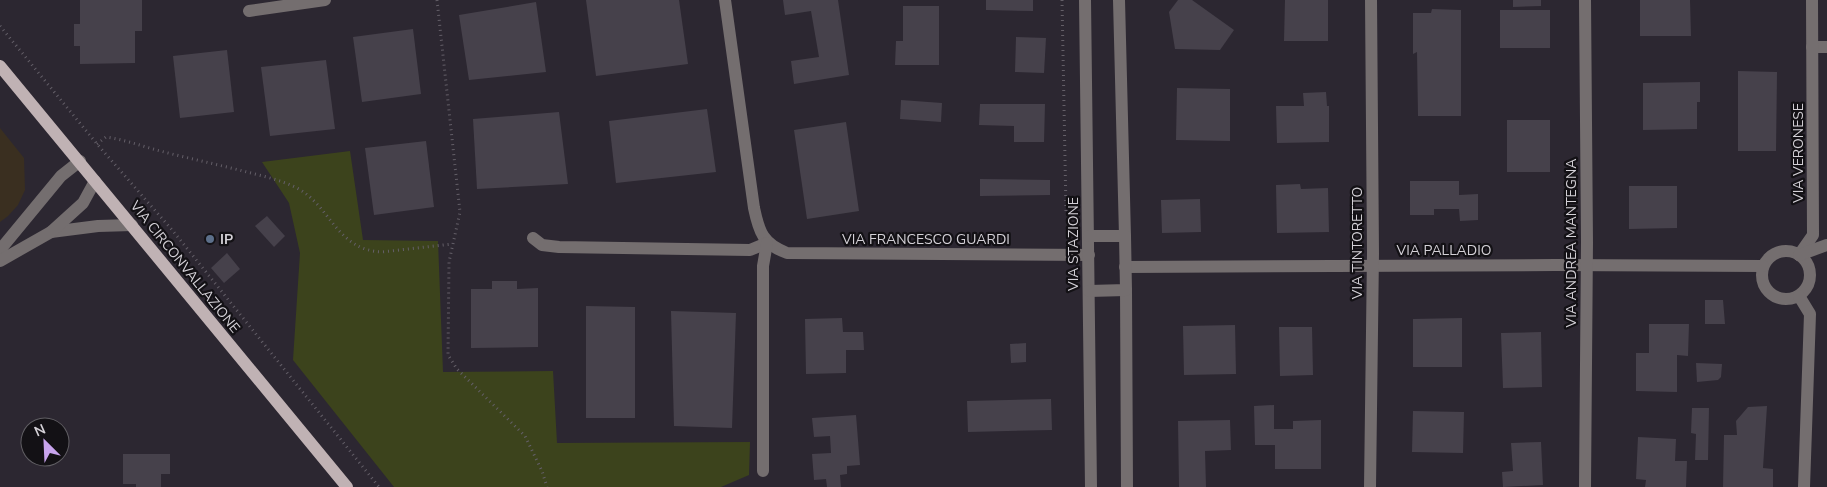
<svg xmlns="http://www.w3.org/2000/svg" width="1827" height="487" font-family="'Nunito Sans',sans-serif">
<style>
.commercial{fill:#3a2f20}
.green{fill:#3c431c}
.building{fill:#46414b}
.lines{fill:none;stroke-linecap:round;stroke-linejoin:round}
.path{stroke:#645f68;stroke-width:3;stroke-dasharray:1 4;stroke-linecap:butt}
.minor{stroke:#746e6f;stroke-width:12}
.major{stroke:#c0b2b4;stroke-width:12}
.service-dot{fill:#5c6f8a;stroke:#131115;stroke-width:2}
.labels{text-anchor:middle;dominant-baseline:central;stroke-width:4.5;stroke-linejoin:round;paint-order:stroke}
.street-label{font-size:14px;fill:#d4d1d7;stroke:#131115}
.poi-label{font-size:14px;font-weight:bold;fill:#d4d1d7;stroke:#131115;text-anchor:start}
</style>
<rect width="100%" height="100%" fill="#2c2731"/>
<!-- commercial -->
<polygon class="commercial" points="0,128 24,158 25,190 18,205 8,216 0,222"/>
<!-- green -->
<polygon class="green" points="350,151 363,240 438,241 443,372 553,371 557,443 750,442 749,475 721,487 394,487 293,360 300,253 289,203 262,162"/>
<!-- building -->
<g class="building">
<polygon points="80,0 142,0 142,31 135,31 135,63 80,64 80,46 74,46 74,24 80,24"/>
<polygon points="586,0 679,0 688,64 596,76"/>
<polygon points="783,0 838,0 849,75 794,84 791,61 819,57 811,11 785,15"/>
<polygon points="986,0 1033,0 1033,11 986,10"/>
<polygon points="1178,0 1192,0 1234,30 1220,50 1175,49 1169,12"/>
<polygon points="1285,0 1328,0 1328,41 1284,41"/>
<polygon points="1513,0 1541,0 1541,6 1513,7"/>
<polygon points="1640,0 1690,0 1691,36 1640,36"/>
<polygon points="536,2 546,72 469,80 459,15"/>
<polygon points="903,6 939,6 939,65 895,65 896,41 903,41"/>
<polygon points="1432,9 1461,10 1461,116 1418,116 1417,52 1413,54 1413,13 1431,13"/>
<rect x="1500" y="10" width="50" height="38"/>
<polygon points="413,29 421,94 362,102 353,37"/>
<polygon points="1016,37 1046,38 1044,73 1015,72"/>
<polygon points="227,50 234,112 180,118 173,56"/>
<polygon points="326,60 335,129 270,136 261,67"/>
<polygon points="1738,71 1777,72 1776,151 1738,151"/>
<polygon points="1700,82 1700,102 1697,102 1697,129 1643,130 1643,83"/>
<polygon points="1177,88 1230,89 1230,141 1176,140"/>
<polygon points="1326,92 1327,106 1329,106 1329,142 1277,143 1276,106 1304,106 1303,93"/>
<polygon points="901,100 942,103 941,122 900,119"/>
<polygon points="980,104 1045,104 1044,142 1014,142 1014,126 979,125"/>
<polygon points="707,109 716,172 616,183 609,121"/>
<polygon points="559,112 568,184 477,189 473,119"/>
<rect x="1507" y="120" width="43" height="52"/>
<polygon points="846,122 859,211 807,219 794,130"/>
<polygon points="426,141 434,207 374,215 365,148"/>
<polygon points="980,179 1050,180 1050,195 980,196"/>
<polygon points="1410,181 1459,181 1459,195 1478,194 1478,220 1460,221 1459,209 1434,209 1434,215 1410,215"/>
<polygon points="1300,184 1301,189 1328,188 1329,232 1277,233 1276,185"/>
<polygon points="1629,186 1677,186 1677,228 1629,229"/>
<polygon points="1200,199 1201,232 1162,233 1161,200"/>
<polygon points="267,216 285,236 274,247 255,226"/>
<polygon points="227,253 240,269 224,283 211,268"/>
<polygon points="492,281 517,281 517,289 538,288 538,347 471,348 471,289 492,289"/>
<polygon points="1705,300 1723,300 1725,324 1705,324"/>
<polygon points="586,306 635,307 635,418 586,418"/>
<polygon points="671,311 736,313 732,428 674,426"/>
<polygon points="842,318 843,332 863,332 864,350 846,350 846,373 806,374 805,319"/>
<polygon points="1462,318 1462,367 1413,367 1413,319"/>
<polygon points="1649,324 1689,324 1688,356 1677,355 1677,392 1636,391 1636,353 1649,353"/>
<polygon points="1235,325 1236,374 1184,375 1183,326"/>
<polygon points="1279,327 1312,327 1313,375 1280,376"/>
<polygon points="1541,332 1542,387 1503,388 1501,333"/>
<polygon points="1026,343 1026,362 1011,363 1010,344"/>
<polygon points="1696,363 1722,364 1721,377 1718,380 1697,382"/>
<polygon points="1051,399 1052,430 968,432 967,401"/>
<polygon points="1274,405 1274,429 1293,429 1293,421 1321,420 1321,469 1275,469 1275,445 1255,445 1254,406"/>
<polygon points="1767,406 1763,468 1773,469 1773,487 1723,487 1724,435 1737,435 1736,421 1748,407"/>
<polygon points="1692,408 1709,408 1708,460 1695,460 1696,434 1691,433"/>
<polygon points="1413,411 1464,412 1463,453 1412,452"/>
<polygon points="856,415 860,465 847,466 847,474 840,475 841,487 827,487 826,479 814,480 812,454 831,453 830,436 814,437 812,418"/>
<polygon points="1230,420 1231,450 1205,451 1206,487 1179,487 1178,421"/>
<polygon points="1638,437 1676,439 1675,461 1687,461 1686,487 1645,487 1646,480 1636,479"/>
<polygon points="1541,442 1543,485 1503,487 1502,472 1513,471 1511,443"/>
<polygon points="123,454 170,454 170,474 161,474 161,487 136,487 136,484 123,484"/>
</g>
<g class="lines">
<!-- path -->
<g class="path">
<polyline points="437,0 460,212 449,262 448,355 457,369 525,436 542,471 547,487"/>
<polyline points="1062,0 1066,212"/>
<polyline points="0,26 97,144 173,231 379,487"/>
<path d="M97 144 106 137C127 140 147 148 168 153 192 159 215 164 239 170 258 175 279 179 297 188 331 206 336 250 382 252L452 244"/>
</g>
<!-- minor -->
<g class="minor">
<path d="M725 0 754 208C759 232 763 244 787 253L1089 255"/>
<polyline points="1085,0 1091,487"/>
<polyline points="1119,0 1125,236"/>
<polyline points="249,11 325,0"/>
<polyline points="1812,47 1827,47"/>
<polyline points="51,232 98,226 132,225"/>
<polyline points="533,238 542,245 559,247 750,250 767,243"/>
<polyline points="0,250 61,176 80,161"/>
<circle cx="1786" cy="275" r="24"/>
<polyline points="1799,255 1813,235 1812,0"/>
<polyline points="1799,255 1827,245"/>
<polyline points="0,261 51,232 83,203 95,181"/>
<polyline points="1125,267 1555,265 1763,266"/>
<polyline points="1126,290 1127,487"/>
<polyline points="1089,291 1126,290 1125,236 1089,236"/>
<polyline points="1799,296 1810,314 1804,487"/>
<polyline points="763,471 763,266 767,243"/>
<polyline points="1370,487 1373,253 1371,0"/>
<polyline points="1585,487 1587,242 1585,0"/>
</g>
<!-- major -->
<polyline class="major" points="0,66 347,487"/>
</g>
<!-- markers -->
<circle class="service-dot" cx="210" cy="239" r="5"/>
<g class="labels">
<!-- street labels -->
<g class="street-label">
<text transform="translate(1798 153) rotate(-90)">VIA VERONESE</text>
<text x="926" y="239">VIA FRANCESCO GUARDI</text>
<text transform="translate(1357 243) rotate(-90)">VIA TINTORETTO</text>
<text transform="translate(1571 243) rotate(-90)">VIA ANDREA MANTEGNA</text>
<text transform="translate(1073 244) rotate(-90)">VIA STAZIONE</text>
<text x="1444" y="250">VIA PALLADIO</text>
<text transform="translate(185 267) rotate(51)">VIA CIRCONVALLAZIONE</text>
</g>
<!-- poi labels -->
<g class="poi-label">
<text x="220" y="239">IP</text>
</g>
</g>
<!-- north arrow -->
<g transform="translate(45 442) rotate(336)"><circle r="24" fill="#131115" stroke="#605e63"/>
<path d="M0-4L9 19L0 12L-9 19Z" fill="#c9a5ee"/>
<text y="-8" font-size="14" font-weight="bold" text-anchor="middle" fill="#d4d1d7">N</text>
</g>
</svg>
